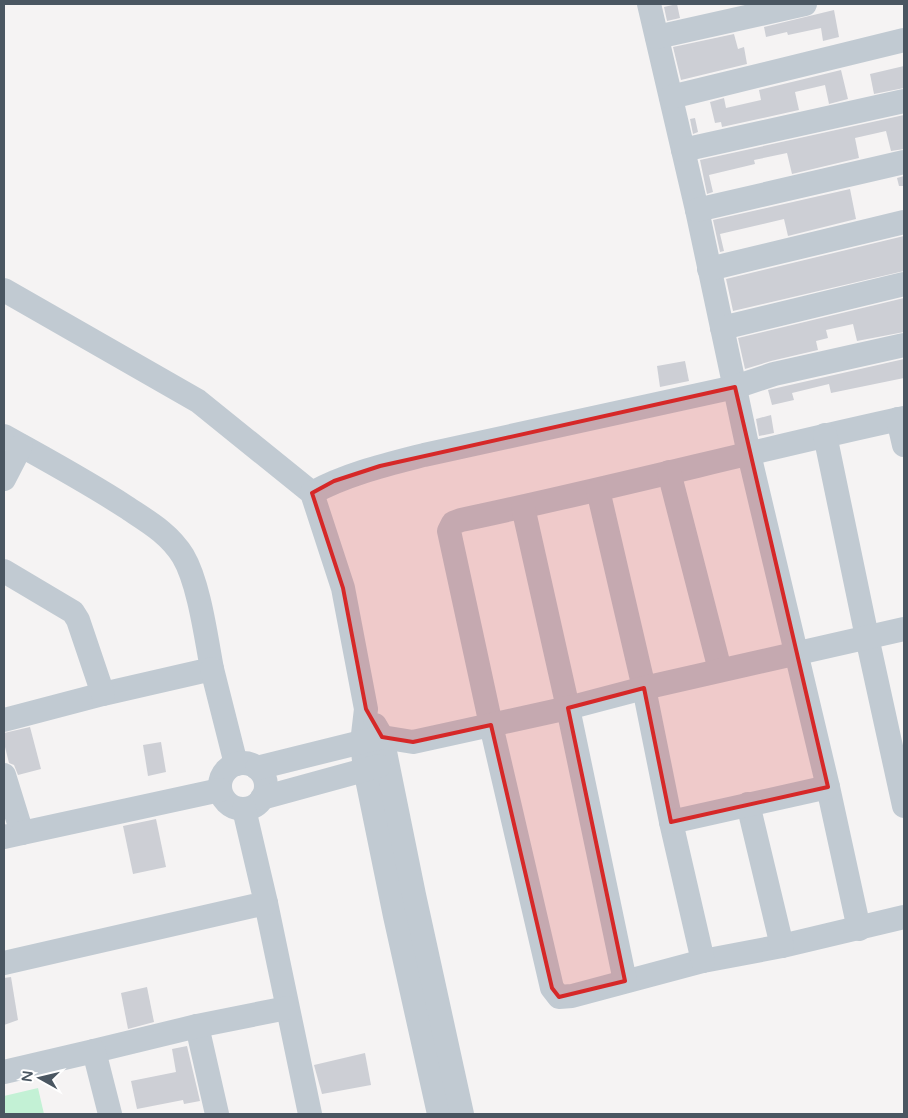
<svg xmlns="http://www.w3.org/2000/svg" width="908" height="1118" font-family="'Varela Round',sans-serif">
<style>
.green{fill:#c3f1d5}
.building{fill:#cdcfd5}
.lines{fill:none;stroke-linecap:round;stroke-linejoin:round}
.minor{stroke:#c1cad2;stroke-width:24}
.marked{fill:#d62828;fill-opacity:0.2;stroke:#d62828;stroke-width:4;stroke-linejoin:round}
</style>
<rect width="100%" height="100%" fill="#f5f3f3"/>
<!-- green -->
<polygon class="green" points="38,1088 44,1114 4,1114 4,1096"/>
<!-- building -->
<g class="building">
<polygon points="677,4 680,18 667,21 664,7"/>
<polygon points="834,10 839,37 823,41 821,28 788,35 787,32 766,37 764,27"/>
<polygon points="734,34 738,49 744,47 747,64 681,80 673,47"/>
<polygon points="904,66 904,88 874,94 870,74"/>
<polygon points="841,70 848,99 829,104 825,85 795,92 799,110 722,127 721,122 715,123 710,102 724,98 726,108 761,100 759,90"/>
<polygon points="904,115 904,149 891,151 886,131 855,138 859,158 792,174 787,153 754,160 755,164 709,175 713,192 707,194 700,160"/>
<polygon points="695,118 698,132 693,134 690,119"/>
<polygon points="904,176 904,186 899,186 897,178"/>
<polygon points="850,189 856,219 788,236 784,219 720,234 724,251 720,252 713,220"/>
<polygon points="904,236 904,271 733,311 726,279"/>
<polygon points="904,298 904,332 857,341 853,324 826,330 828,338 816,341 818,350 771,361 745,369 738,338"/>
<polygon points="904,359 904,378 831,393 829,384 792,393 794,400 772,405 768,390"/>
<polygon points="685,361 689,381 660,387 657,366"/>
<polygon points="771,415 774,433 759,436 756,419"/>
<polygon points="30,727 41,769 18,775 14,765 9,763 4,743 4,733"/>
<polygon points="161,742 166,772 148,776 143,745"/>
<polygon points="156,819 166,867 133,874 123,826"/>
<polygon points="11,977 18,1020 4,1025 4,978"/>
<polygon points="147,987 154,1022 128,1029 121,993"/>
<polygon points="187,1046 200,1101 184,1104 183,1100 137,1109 131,1081 176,1072 172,1049"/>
<polygon points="365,1053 371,1085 322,1094 314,1065"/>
</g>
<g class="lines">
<!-- minor -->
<g class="minor">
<polyline points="649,4 697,210 749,454 828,787 859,929"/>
<polyline points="657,37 805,4"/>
<polyline points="671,97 904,40"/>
<polyline points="683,150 904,101"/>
<polyline points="697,210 904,162"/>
<polyline points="709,269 904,222"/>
<polyline points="4,290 198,401 312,493 343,588 366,709 362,743 365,769 395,916 439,1114"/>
<polyline points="722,328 904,284"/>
<path d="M904 418C756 450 609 489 461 520L453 523 449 531 491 725 552 988 559 997 572 996 703 961 782 946 904 917"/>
<polyline points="898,419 904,445"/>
<polyline points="825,435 867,637 904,806"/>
<path d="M4 436C45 459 86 481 126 507 147 521 169 533 183 556 199 583 206 637 212 669L103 694 4 720"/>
<polyline points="669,472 720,670"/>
<polyline points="4,479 21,446"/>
<polyline points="598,490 644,688 671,822 703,961"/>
<path d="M312 493C347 474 385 465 424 455L735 387 774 374 904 345"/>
<polyline points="523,507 568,708 625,981"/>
<polyline points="4,571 73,612 78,620 103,694"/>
<polyline points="212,669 236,764"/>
<polyline points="375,725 382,737 414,895 462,1114"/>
<circle cx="243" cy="786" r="23"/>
<polyline points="257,768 382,737 413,742 568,708 644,688 904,629"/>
<polyline points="4,775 22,833 4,837"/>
<polyline points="262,798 379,766"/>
<polyline points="748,804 782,946"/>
<polyline points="671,822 828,787"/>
<polyline points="22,833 220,790"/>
<polyline points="266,903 310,1114"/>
<polyline points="4,963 266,903 244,809"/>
<polyline points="197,1026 217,1114"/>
<polyline points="94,1051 197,1026 287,1008"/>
<polyline points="4,1072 94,1051 110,1114"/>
</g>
</g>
<!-- marked area -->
<path class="marked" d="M735 387 828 787 671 822 644 688 568 708 625 981 559 997 552 988 491 725 413 742 382 737 366 709 343 588 312 493 334 481 380 466Z"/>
<!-- border -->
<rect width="908" height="1118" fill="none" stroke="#4a5661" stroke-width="10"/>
<!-- north arrow -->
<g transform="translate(40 1078) rotate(278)" stroke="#ffffff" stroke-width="4" paint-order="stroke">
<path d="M0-4L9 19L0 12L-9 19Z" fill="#4a5661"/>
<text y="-8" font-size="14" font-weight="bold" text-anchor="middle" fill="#4a5661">N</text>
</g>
</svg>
